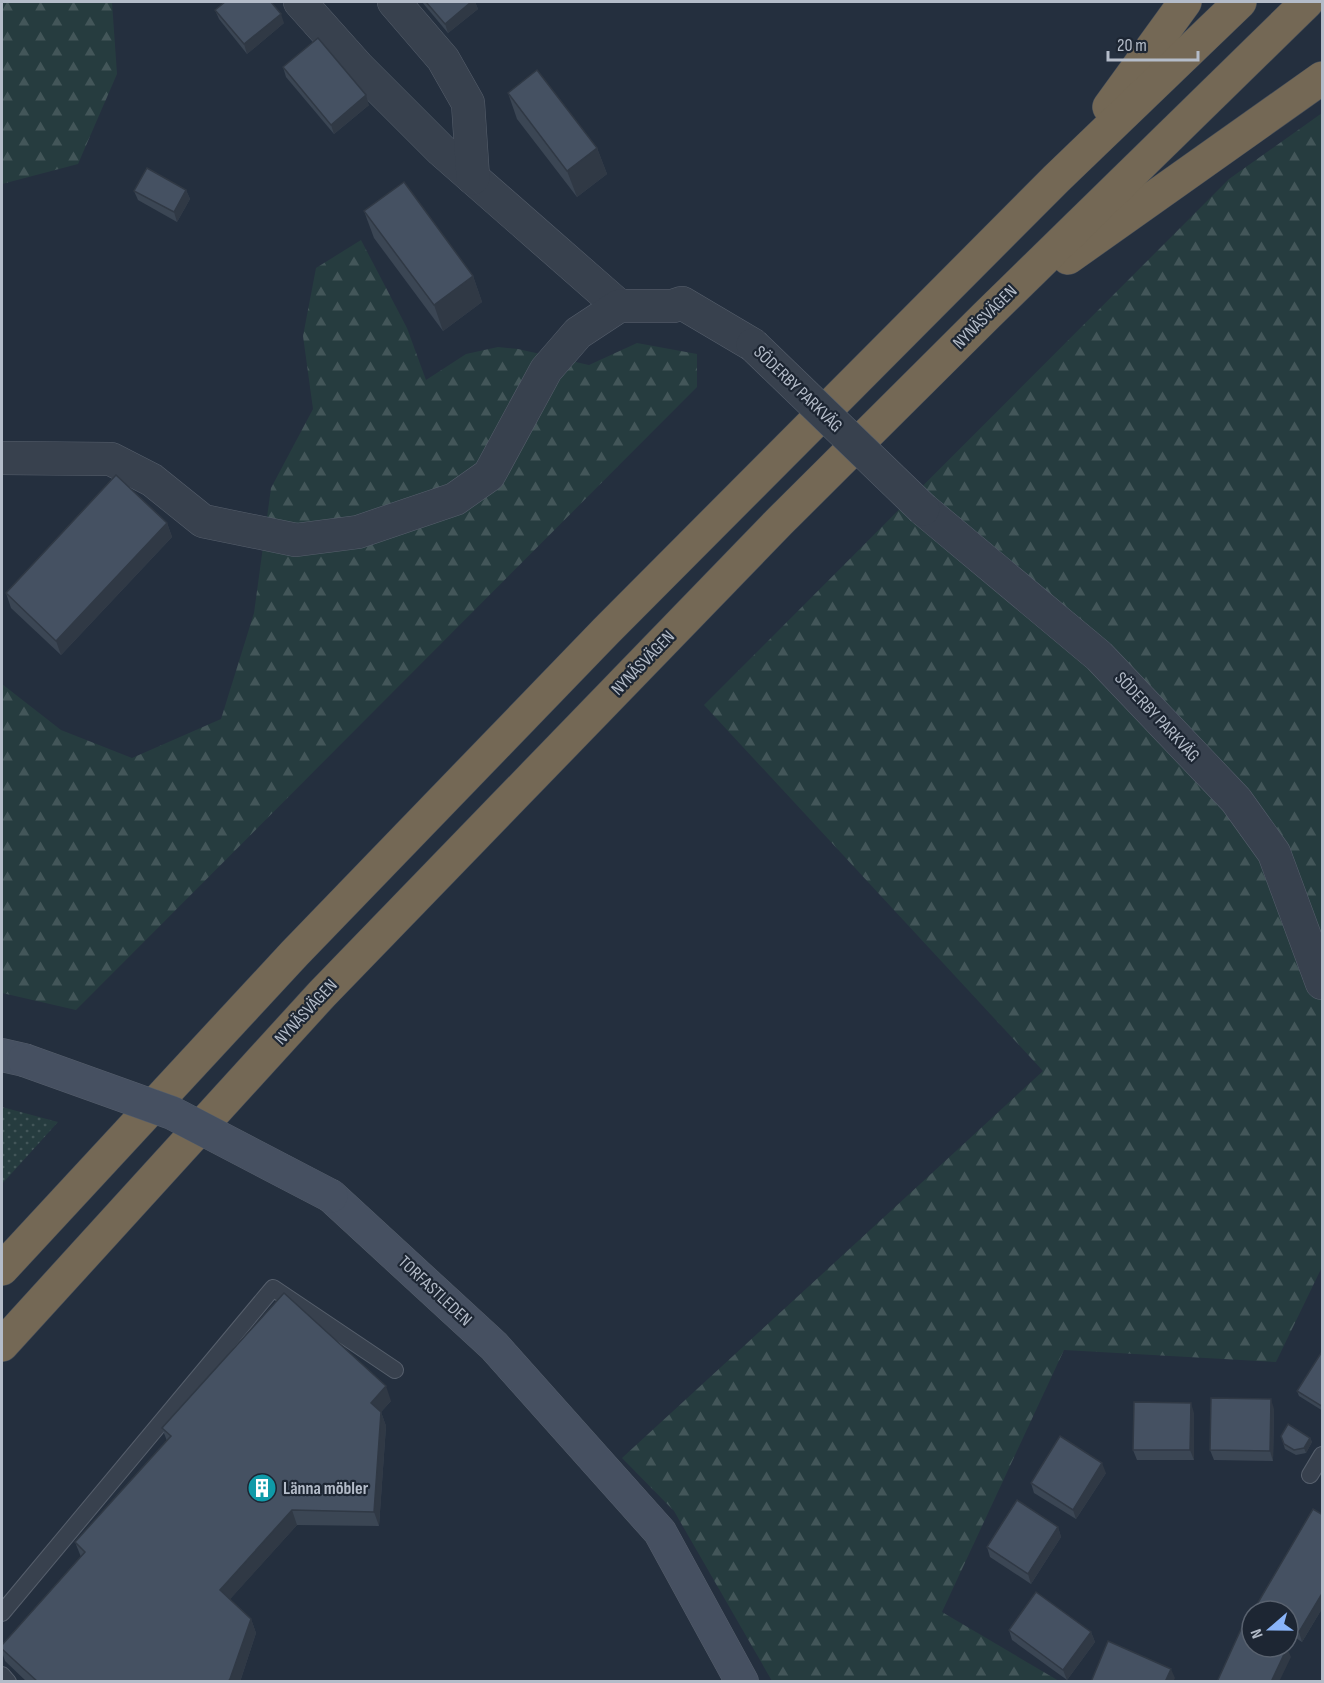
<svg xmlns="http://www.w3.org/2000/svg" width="1324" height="1683" font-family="'Sofia Sans Condensed',sans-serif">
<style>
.grass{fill:url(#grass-dots)}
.forest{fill:url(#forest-firs)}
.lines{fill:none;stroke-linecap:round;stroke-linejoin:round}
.lane-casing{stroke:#565f6c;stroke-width:18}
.street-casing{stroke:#565f6c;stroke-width:34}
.secondary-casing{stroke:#565f6c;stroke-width:34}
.highway-casing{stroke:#434c59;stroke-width:34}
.lane{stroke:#38414e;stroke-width:16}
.street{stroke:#38414e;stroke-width:33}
.secondary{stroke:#465061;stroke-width:33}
.highway{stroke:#746855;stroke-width:33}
.street-bridge-casing{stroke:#565f6c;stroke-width:34;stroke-linecap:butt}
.secondary-bridge-casing{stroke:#565f6c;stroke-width:34;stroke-linecap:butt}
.street-bridge{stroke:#38414e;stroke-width:33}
.secondary-bridge{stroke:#465061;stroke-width:33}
.wall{fill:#3b4654}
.shaded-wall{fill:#303945}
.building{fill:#455162;stroke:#303945;stroke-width:1.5}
.labels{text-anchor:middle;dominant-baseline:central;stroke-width:4.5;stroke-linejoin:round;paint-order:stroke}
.street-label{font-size:18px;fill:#b4bcc9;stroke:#1d2633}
.poi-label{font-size:18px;font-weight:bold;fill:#b4bcc9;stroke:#1d2633;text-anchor:start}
</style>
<defs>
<pattern id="grass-dots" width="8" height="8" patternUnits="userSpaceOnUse" patternTransform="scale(1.5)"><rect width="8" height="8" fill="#263c3f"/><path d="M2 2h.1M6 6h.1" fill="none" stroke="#435659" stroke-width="1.8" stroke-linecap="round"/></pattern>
<pattern id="forest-firs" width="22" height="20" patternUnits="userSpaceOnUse" patternTransform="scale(1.5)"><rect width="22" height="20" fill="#263c3f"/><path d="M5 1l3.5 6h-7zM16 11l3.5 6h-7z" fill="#435659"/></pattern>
</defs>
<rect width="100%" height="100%" fill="#242f3e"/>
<!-- grass -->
<polygon class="grass" points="2,1107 58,1122 2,1184"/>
<!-- forest -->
<g class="forest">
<polygon points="2,2 112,2 117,74 78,164 2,184"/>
<polygon points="1322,113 1322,1267 1276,1362 1064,1350 942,1612 1059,1681 772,1681 674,1511 622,1458 1043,1071 704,705 1229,179"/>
<polygon points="361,240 407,328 426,380 466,354 498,347 518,349 589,365 637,343 697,354 697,387 76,1010 2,993 2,684 61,730 132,758 221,719 254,613 271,488 313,409 303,336 316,268"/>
</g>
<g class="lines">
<!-- lane casing -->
<g class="lane-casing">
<g id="lane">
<polyline points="1310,1475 1322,1455"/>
<polyline points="2,1613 273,1288 395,1370"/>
<polyline points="2,1675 8,1682"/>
</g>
</g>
<!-- street casing -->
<g class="street-casing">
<g id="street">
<polyline points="300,2 359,68 441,150 619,306"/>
<polyline points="394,2 443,59 468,103 473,178"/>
<polyline points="2,458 111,459 152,480 203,521 296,540 358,532 455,499 489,475 546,370 578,333 619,306 673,306 682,303 753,345"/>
<polyline points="923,509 1099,656 1236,800 1274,853 1322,983"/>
</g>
</g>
<!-- secondary casing -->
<g class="secondary-casing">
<g id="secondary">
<polyline points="2,1055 24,1060"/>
<polyline points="331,1196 494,1346 660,1532 742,1682"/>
</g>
</g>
<!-- highway casing -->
<g class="highway-casing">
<g id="highway">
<polyline points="1109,107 1185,2"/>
<polyline points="1068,258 1322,78"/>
<polyline points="2,1269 294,954 606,631 1056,179 1240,2"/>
<polyline points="2,1345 321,995 779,522 988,314 1307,2"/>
</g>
</g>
<!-- lane -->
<use href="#lane" class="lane"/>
<!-- street -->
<use href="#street" class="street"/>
<!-- secondary -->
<use href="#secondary" class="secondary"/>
<!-- highway -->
<use href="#highway" class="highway"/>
<!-- street-bridge casing -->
<g class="street-bridge-casing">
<polyline id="street-bridge" points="753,345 923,509"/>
</g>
<!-- secondary-bridge casing -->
<g class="secondary-bridge-casing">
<polyline id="secondary-bridge" points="24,1060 172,1113 331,1196"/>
</g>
<!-- street-bridge -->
<use href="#street-bridge" class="street-bridge"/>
<!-- secondary-bridge -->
<use href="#secondary-bridge" class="secondary-bridge"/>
</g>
<!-- wall -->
<g class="wall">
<polygon points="422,2 475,2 478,9 448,33"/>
<polygon points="215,10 284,23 247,54 219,19"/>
<polygon points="283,67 369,105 334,134 286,77"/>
<polygon points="508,93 597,148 607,174 577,197 517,119"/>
<polygon points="186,190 190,199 177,222 138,200 134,191"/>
<polygon points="364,211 473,276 482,302 443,331 374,238"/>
<polygon points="167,523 172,537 61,655 11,608 6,593"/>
<polygon points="1323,1350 1323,1411 1299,1396 1297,1391"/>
<polygon points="391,1401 381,1412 386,1426 379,1526 297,1525 230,1599 251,1619 256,1633 240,1682 27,1682 5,1661 2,1652 2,1645 81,1557 75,1542 167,1441 162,1428"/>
<polygon points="1274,1409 1273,1461 1214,1460 1210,1450"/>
<polygon points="1194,1413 1194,1460 1137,1460 1133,1450"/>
<polygon points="1281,1436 1310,1438 1312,1442 1306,1453 1296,1455 1285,1449"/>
<polygon points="1106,1473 1076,1519 1034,1493 1031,1483"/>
<polygon points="1323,1515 1323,1607 1302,1642 1288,1633 1288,1611 1257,1611 1256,1606"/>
<polygon points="1058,1527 1061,1537 1031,1584 990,1557 987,1547"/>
<polygon points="1009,1630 1091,1632 1095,1642 1067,1680 1012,1640"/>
</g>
<!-- shaded-wall -->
<g class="shaded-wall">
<polygon points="471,2 475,2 478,9 448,33 445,24"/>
<polygon points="281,14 284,23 247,54 244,44"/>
<polygon points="366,95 369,105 334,134 331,125"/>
<polygon points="597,148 607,174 577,197 567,171"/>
<polygon points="186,190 190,199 177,222 174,212"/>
<polygon points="473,276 482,302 443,331 434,305"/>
<polygon points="167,523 172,537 61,655 56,641"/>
<polygon points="386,1386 391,1401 381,1412 386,1426 379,1526 374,1512 371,1403"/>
<polygon points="1271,1399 1274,1409 1273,1461 1270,1451"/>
<polygon points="1191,1403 1194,1413 1194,1460 1190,1450"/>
<polygon points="1310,1438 1312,1442 1306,1453 1304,1448"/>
<polygon points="1102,1463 1106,1473 1076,1519 1073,1510"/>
<polygon points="292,1510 297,1525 225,1605 220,1590"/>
<polygon points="1058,1527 1061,1537 1031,1584 1028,1574"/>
<polygon points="1323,1592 1323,1607 1302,1642 1299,1632"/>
<polygon points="251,1619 256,1633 240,1682 228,1682"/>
<polygon points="1091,1632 1095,1642 1067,1680 1063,1670"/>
<polygon points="1287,1648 1291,1657 1279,1682 1271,1682"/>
<polygon points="1171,1669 1175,1678 1173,1682 1165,1682"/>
</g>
<!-- building -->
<g class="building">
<polygon points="225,2 271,2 281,14 244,44 215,10"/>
<polygon points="426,2 471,2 445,24"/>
<polygon points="318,38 366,95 331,125 283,67"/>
<polygon points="537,70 597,148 567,171 508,93"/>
<polygon points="147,168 186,190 174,212 134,191"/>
<polygon points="404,182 473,276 434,305 364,211"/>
<polygon points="116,475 167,523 56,641 6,593"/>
<polygon points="284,1293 386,1386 371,1403 381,1412 374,1512 292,1510 220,1590 251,1619 230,1679 228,1682 38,1682 2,1649 2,1645 85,1552 75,1542 171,1436 162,1428"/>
<polygon points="1323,1350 1323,1407 1297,1391"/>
<polygon points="1211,1398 1271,1399 1270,1451 1210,1450"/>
<polygon points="1134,1402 1191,1403 1190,1450 1133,1450"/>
<polygon points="1288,1424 1310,1438 1304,1448 1294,1450 1284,1444 1281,1436"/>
<polygon points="1060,1436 1102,1463 1073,1510 1031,1483"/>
<polygon points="1017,1500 1058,1527 1028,1574 987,1547"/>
<polygon points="1313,1509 1323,1515 1323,1592 1299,1632 1288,1625 1288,1611 1264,1611 1256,1606"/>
<polygon points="1036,1592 1091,1632 1063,1670 1009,1630"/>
<polygon points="1242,1627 1252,1631 1252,1647 1287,1648 1271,1682 1217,1682"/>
<polygon points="1108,1641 1171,1669 1165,1682 1091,1682"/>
</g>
<!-- icons -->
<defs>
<g id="building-disc" transform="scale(1.5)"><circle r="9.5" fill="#0f9aa8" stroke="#1d2633"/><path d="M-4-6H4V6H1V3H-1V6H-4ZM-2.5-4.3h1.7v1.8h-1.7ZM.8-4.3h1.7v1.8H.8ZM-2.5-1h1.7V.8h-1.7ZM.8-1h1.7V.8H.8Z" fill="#fff"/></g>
</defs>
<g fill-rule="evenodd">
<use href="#building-disc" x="262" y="1488"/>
</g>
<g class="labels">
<!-- street labels -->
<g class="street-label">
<text transform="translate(985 317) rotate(-45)">NYNÄSVÄGEN</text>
<text transform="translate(798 389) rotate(44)">SÖDERBY PARKVÄG</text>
<text transform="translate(643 663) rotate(-46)">NYNÄSVÄGEN</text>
<text transform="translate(1157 717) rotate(47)">SÖDERBY PARKVÄG</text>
<text transform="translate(306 1012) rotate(-47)">NYNÄSVÄGEN</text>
<text transform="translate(435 1291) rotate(43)">TORFASTLEDEN</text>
</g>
<!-- poi labels -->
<g class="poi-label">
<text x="283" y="1488">Länna möbler</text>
</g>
</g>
<!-- border -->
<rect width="1324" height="1683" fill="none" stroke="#b4bcc9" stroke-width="6"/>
<!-- north arrow -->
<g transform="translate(1270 1629) rotate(250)"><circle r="28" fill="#1d2633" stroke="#59626f" stroke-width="1.5"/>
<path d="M0-4.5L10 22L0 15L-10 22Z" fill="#8ab4f8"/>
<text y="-9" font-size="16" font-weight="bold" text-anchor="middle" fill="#b4bcc9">N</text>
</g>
<!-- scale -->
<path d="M1108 51v9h90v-9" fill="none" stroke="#b4bcc9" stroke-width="3"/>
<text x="1117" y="51" font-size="18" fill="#b4bcc9" stroke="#1d2633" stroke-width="4.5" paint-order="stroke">20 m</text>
</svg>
